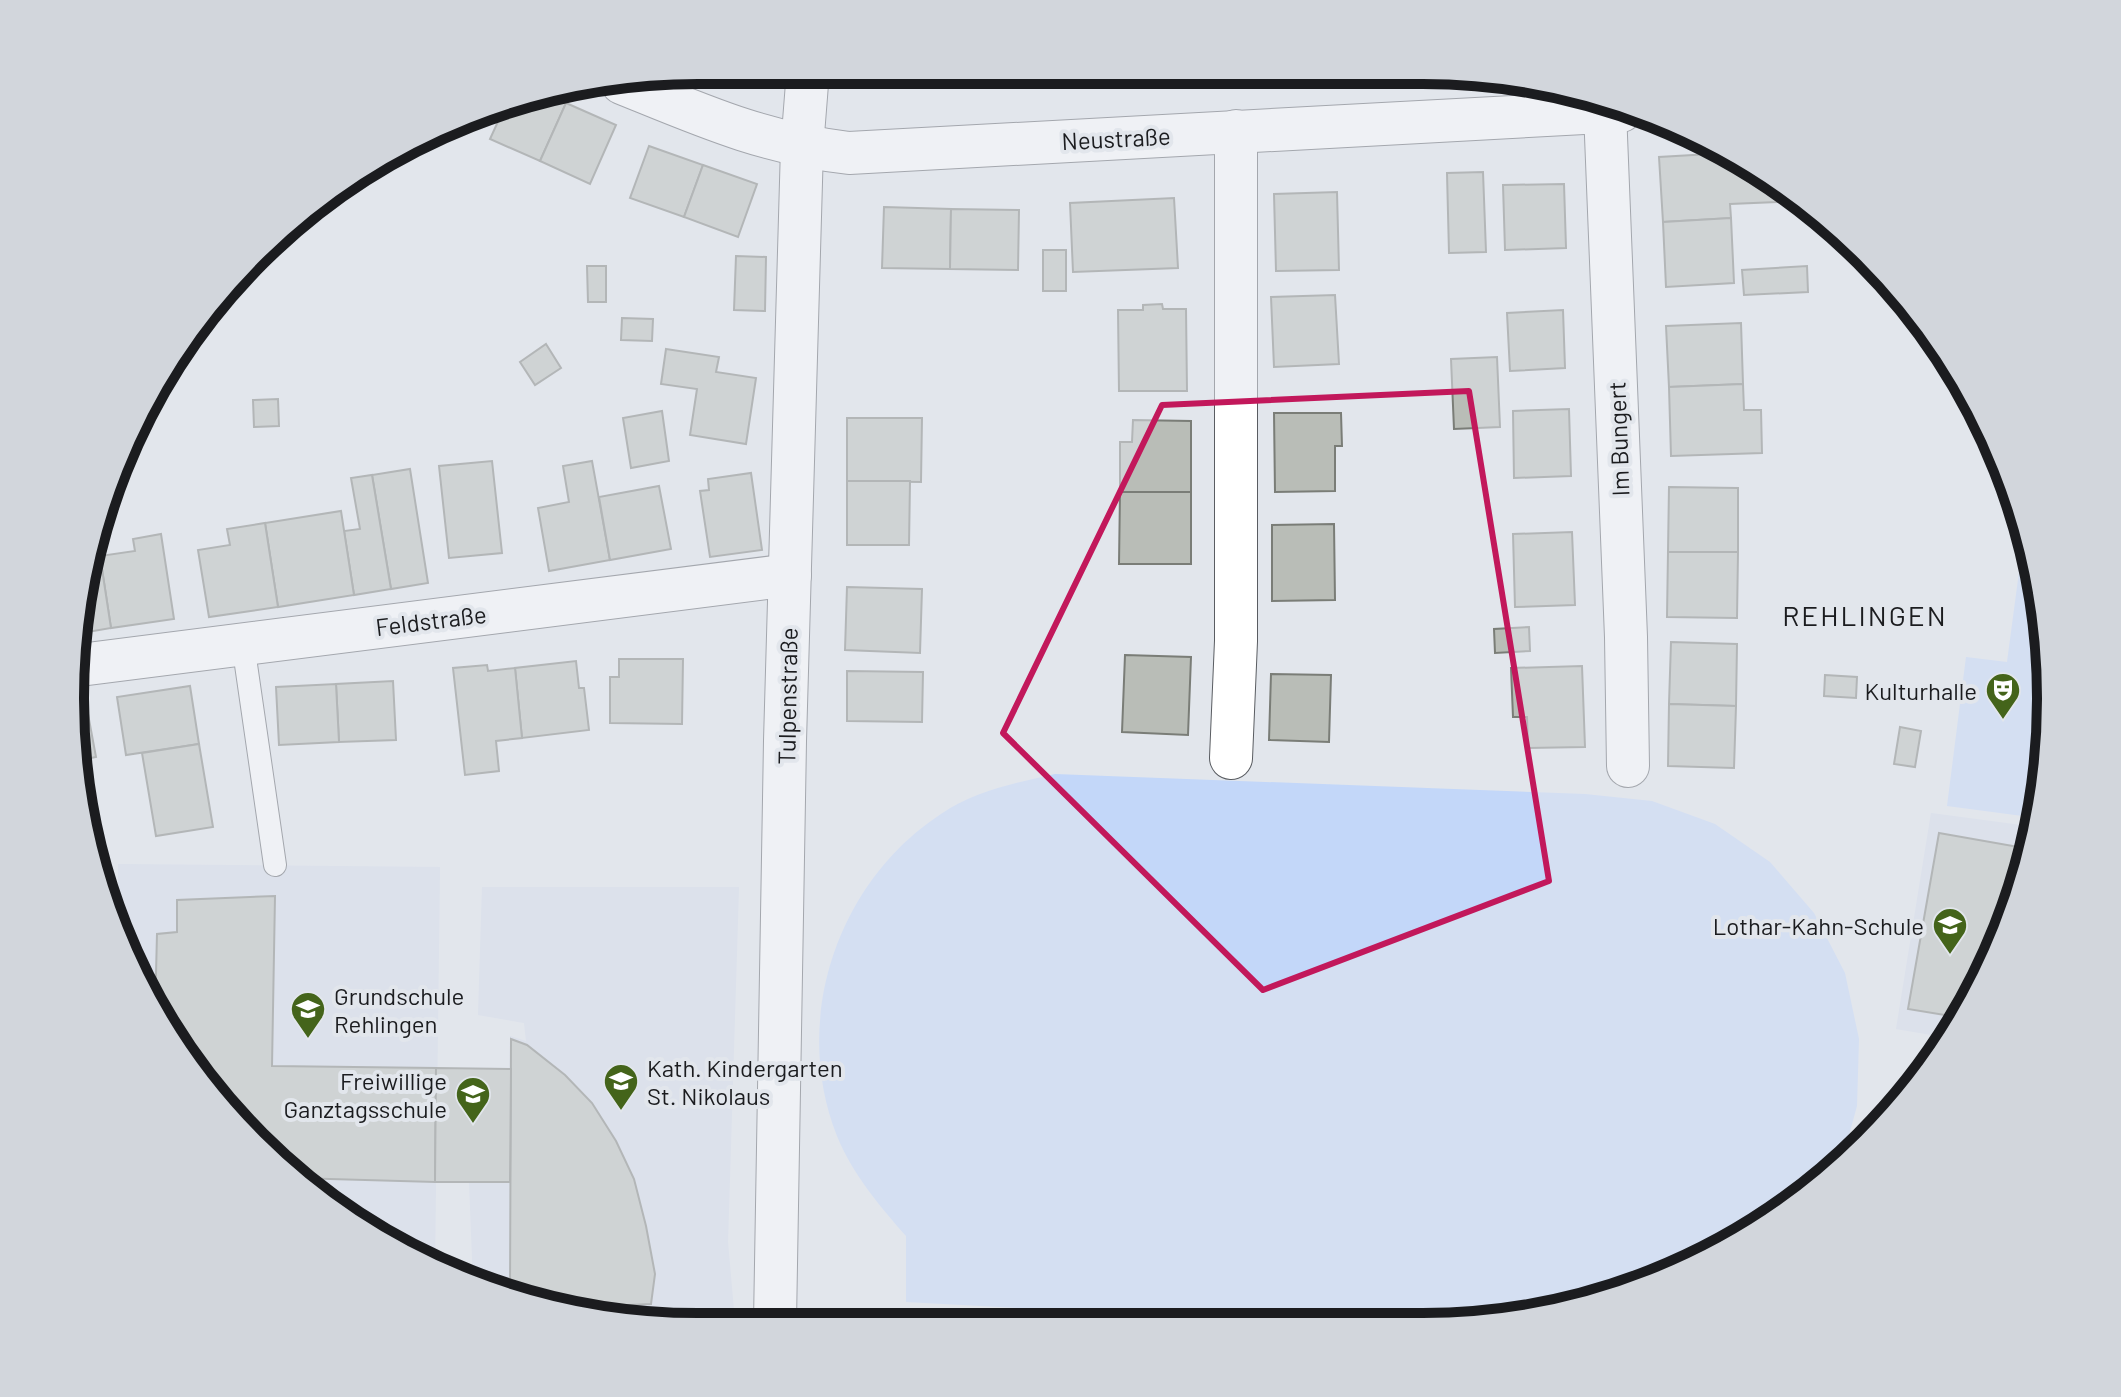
<svg xmlns="http://www.w3.org/2000/svg" width="2121" height="1397" font-family="Barlow,sans-serif">
<style>
.built{fill:#d4dbe8}
.green{fill:#c3d7f9}
.building{fill:#b9bdb7;stroke:#7a7d77;stroke-width:2}
.lines{fill:none;stroke-linecap:round;stroke-linejoin:round}
.service-casing{stroke:#595c61;stroke-width:24}
.minor-casing{stroke:#595c61;stroke-width:44}
.service{stroke:#fff;stroke-width:22}
.minor{stroke:#fff;stroke-width:42}
.marked{fill:none;stroke:#c2185b;stroke-width:6;stroke-linejoin:round}
.labels{text-anchor:middle;dominant-baseline:central;stroke-width:8;stroke-linejoin:round;paint-order:stroke}
.street-label{font-size:24px;fill:#1b1c1f;stroke:#e2e6ec}
.poi-label{font-size:24px;fill:#1b1c1f;stroke:#e2e6ec;text-anchor:end}
.quarter-label{font-size:28px;letter-spacing:2px;fill:#1b1c1f;stroke:#e2e6ec}
.rim{fill:none;stroke:#1b1c1f;stroke-width:10}
</style>
<rect width="100%" height="100%" fill="#e2e6ec"/>
<!-- built -->
<g class="built">
<polygon points="1931,813 2035,827 2018,900 1967,1012 1949,1038 1896,1029"/>
<polygon points="118,864 440,867 435,1265 284,1171 154,1013 118,925"/>
<polygon points="482,887 739,887 728,1242 735,1322 617,1322 473,1283 469,1181 509,1181 510,1036 526,1041 524,1023 478,1015"/>
</g>
<!-- green -->
<g class="green">
<polygon points="2019,572 2036,574 2050,657 2046,780 2037,818 1947,806 1966,657 2007,662"/>
<path d="M1055 774 1585 794 1652 801 1715 824 1770 862 1814 913 1845 973 1859 1039 1857 1106 1841 1164 1805 1197 1700 1262 1585 1306 1463 1326 1333 1325 906 1302V1236C879 1205 853 1175 837 1136 791 1020 837 882 941 814 975 791 1015 783 1055 774Z"/>
</g>
<!-- building -->
<g class="building">
<polygon points="706,70 750,70 743,86"/>
<rect x="1089" y="73" width="69" height="5"/>
<polygon points="548,95 566,103 540,161 490,139 507,102"/>
<polygon points="566,103 616,125 590,184 540,161"/>
<polygon points="649,146 703,165 684,217 630,198"/>
<polygon points="1728,153 1777,186 1777,202 1730,204 1731,218 1663,222 1659,157"/>
<polygon points="703,165 757,184 738,237 684,217"/>
<polygon points="1483,172 1486,252 1449,253 1447,173"/>
<polygon points="1564,184 1566,248 1505,250 1503,185"/>
<polygon points="1337,192 1339,270 1276,271 1274,194"/>
<polygon points="1174,198 1178,268 1073,272 1070,203"/>
<polygon points="884,207 951,209 950,269 882,268"/>
<polygon points="951,209 1019,210 1018,270 950,269"/>
<polygon points="1731,218 1734,283 1666,287 1663,222"/>
<rect x="1043" y="250" width="23" height="41"/>
<polygon points="736,256 766,257 765,311 734,310"/>
<polygon points="587,266 606,266 606,302 588,302"/>
<polygon points="1807,266 1808,292 1744,295 1742,270"/>
<polygon points="1335,295 1339,364 1274,367 1271,297"/>
<polygon points="1162,304 1163,309 1186,309 1187,391 1119,391 1118,310 1143,310 1143,305"/>
<polygon points="1563,310 1565,368 1510,371 1507,313"/>
<polygon points="622,318 653,319 652,341 621,340"/>
<polygon points="1741,323 1743,384 1669,387 1666,326"/>
<polygon points="546,344 561,368 535,385 520,362"/>
<polygon points="666,349 719,357 716,372 756,378 746,444 690,435 697,389 661,384"/>
<polygon points="1497,357 1500,427 1454,429 1451,359"/>
<polygon points="1743,384 1744,410 1761,410 1762,453 1671,456 1669,387"/>
<polygon points="278,399 279,426 254,427 253,400"/>
<polygon points="1569,409 1571,476 1514,478 1513,411"/>
<polygon points="662,411 669,461 631,468 623,418"/>
<polygon points="1274,413 1341,413 1342,446 1335,446 1335,491 1275,492"/>
<polygon points="847,418 922,418 921,482 847,481"/>
<polygon points="1133,420 1191,421 1191,492 1120,492 1120,442 1132,442"/>
<polygon points="492,461 502,553 449,558 439,466"/>
<polygon points="592,461 610,560 549,571 538,508 569,502 563,466"/>
<polygon points="410,469 428,583 391,589 372,475"/>
<polygon points="751,473 762,550 710,557 700,491 709,490 708,479"/>
<polygon points="372,475 391,589 354,595 344,531 360,529 351,478"/>
<polygon points="847,481 910,481 909,545 847,545"/>
<polygon points="659,486 671,549 610,560 599,497"/>
<polygon points="1669,487 1738,488 1738,552 1668,552"/>
<polygon points="1120,492 1191,492 1191,564 1119,564"/>
<polygon points="341,511 354,595 278,607 265,523"/>
<polygon points="265,523 278,607 209,617 198,550 230,545 227,529"/>
<polygon points="1334,524 1335,600 1272,601 1272,525"/>
<polygon points="1572,532 1575,605 1515,607 1513,534"/>
<polygon points="161,534 174,619 111,628 100,556 135,551 133,539"/>
<polygon points="1668,552 1738,552 1737,618 1667,617"/>
<polygon points="100,556 111,628 76,634 91,558"/>
<polygon points="847,587 922,589 920,653 845,650"/>
<polygon points="1529,627 1530,651 1495,653 1494,629"/>
<polygon points="1671,642 1737,644 1736,706 1669,704"/>
<polygon points="1125,655 1191,657 1188,735 1122,732"/>
<polygon points="619,659 683,659 682,724 610,723 610,677 619,677"/>
<polygon points="576,661 579,688 584,688 589,730 522,738 515,668"/>
<polygon points="487,665 488,671 515,668 522,738 496,741 499,771 465,775 453,668"/>
<polygon points="1582,666 1585,747 1528,748 1527,717 1513,717 1511,668"/>
<polygon points="847,671 923,672 922,722 847,721"/>
<polygon points="1271,674 1331,675 1329,742 1269,740"/>
<polygon points="1825,675 1857,677 1856,698 1824,696"/>
<polygon points="393,681 396,740 339,742 336,684"/>
<polygon points="336,684 339,742 279,745 276,687"/>
<polygon points="190,686 199,744 126,755 117,697"/>
<polygon points="85,698 96,757 81,760 75,700"/>
<polygon points="1669,704 1736,706 1734,768 1668,766"/>
<polygon points="1900,727 1921,731 1915,767 1894,764"/>
<polygon points="199,744 213,827 156,836 142,753"/>
<polygon points="1939,833 2030,849 2018,900 1963,1018 1908,1009"/>
<polygon points="275,896 272,1066 436,1068 435,1182 295,1178 284,1171 155,1014 157,934 177,932 177,900"/>
<polygon points="511,1039 527,1045 565,1075 592,1103 616,1141 634,1179 646,1226 655,1274 651,1304 566,1308 510,1293"/>
<polygon points="436,1068 511,1069 510,1182 435,1182"/>
</g>
<g class="lines">
<!-- service casing -->
<g class="service-casing">
<polyline id="service" points="243,644 275,865"/>
</g>
<!-- minor casing -->
<g class="minor-casing">
<g id="minor">
<path d="M622 83C701 115 763 143 849 153L1621 111"/>
<polyline points="1605,111 1626,637 1628,766"/>
<polyline points="72,666 790,575"/>
<polyline points="1231,758 1236,641 1236,131"/>
<polyline points="775,1322 785,741 802,147 808,71"/>
</g>
</g>
<!-- service -->
<use href="#service" class="service"/>
<!-- minor -->
<use href="#minor" class="minor"/>
</g>
<!-- marked area -->
<path d="M0 0H2121V1397H0ZM1469 391 1549 881 1263 990 1003 733 1162 405Z" fill="#e2e6ec" fill-opacity=".55" fill-rule="evenodd"/>
<path class="marked" d="M1469 391 1549 881 1263 990 1003 733 1162 405Z"/>
<!-- icons -->
<defs>
<g id="theatre-pin" transform="scale(1.8)"><path d="M0 17L-7.5 6A9.5 9.5 0 1 1 7.5 6Z" fill="#44641a" stroke="#e2e6ec"/><path d="M-5-5.5Q0-4 5-5.5V0Q5 5 0 6Q-5 5-5 0ZM-3.3-2.5H-1v1.5H-3.3ZM1-2.5H3.3v1.5H1ZM-2.8 1Q0 5.5 2.8 1Z" fill="#fff"/></g>
<g id="school-pin" transform="scale(1.8)"><path d="M0 17L-7.5 6A9.5 9.5 0 1 1 7.5 6Z" fill="#44641a" stroke="#e2e6ec"/><path d="M0-5L7-2L0 1L-7-2ZM-4 1L0 2.5L4 1V4Q0 6-4 4Z" fill="#fff"/></g>
</defs>
<g fill-rule="evenodd">
<use href="#theatre-pin" x="2003" y="690"/>
<use href="#school-pin" x="1950" y="925"/>
<use href="#school-pin" x="308" y="1009"/>
<use href="#school-pin" x="621" y="1081"/>
<use href="#school-pin" x="473" y="1094"/>
</g>
<g class="labels">
<!-- street labels -->
<g class="street-label">
<text transform="translate(1116 138) rotate(-3)">Neustraße</text>
<text transform="translate(1618 439) rotate(-92)">Im Bungert</text>
<text transform="translate(431 620) rotate(-7)">Feldstraße</text>
<text transform="translate(787 696) rotate(-89)">Tulpenstraße</text>
</g>
<!-- poi labels -->
<g class="poi-label">
<text x="1977" y="690">Kulturhalle</text>
<text x="1924" y="925">Lothar-Kahn-Schule</text>
<text x="334" y="995" text-anchor="start">Grundschule<tspan x="334" dy="28">Rehlingen</tspan></text>
<text x="647" y="1067" text-anchor="start">Kath. Kindergarten<tspan x="647" dy="28">St. Nikolaus</tspan></text>
<text x="447" y="1080">Freiwillige<tspan x="447" dy="28">Ganztagsschule</tspan></text>
</g>
<!-- quarter labels -->
<g class="quarter-label">
<text x="1865" y="615">REHLINGEN</text>
</g>
</g>
<!-- crop -->
<path d="M0 0H2121V1397H0ZM698 84H1423A614 614 0 0 1 2037 698V699A614 614 0 0 1 1423 1313H698A614 614 0 0 1 84 699V698A614 614 0 0 1 698 84Z" fill="#d2d6dc" fill-rule="evenodd"/>
<path class="rim" d="M698 84H1423A614 614 0 0 1 2037 698V699A614 614 0 0 1 1423 1313H698A614 614 0 0 1 84 699V698A614 614 0 0 1 698 84Z"/>
</svg>
